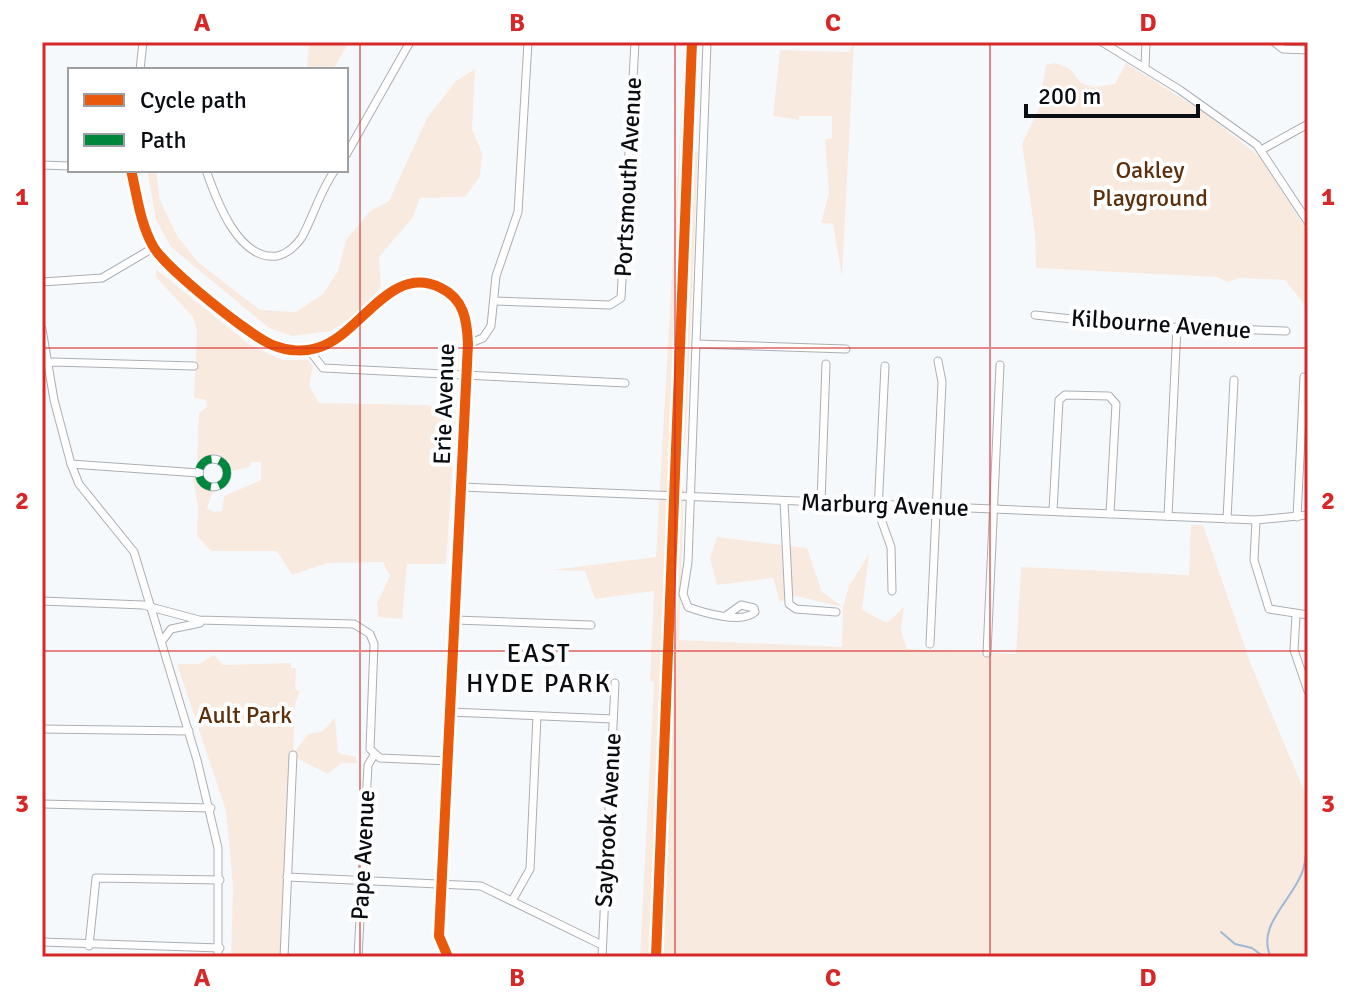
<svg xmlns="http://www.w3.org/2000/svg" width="1350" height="999" font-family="Signika,sans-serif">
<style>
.green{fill:#f9eae0}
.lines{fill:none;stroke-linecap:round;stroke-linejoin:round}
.stream{stroke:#9fb9d4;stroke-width:2}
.minor-casing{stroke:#abafb3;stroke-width:9}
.minor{stroke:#fefeff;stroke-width:7}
.quiet{stroke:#00873e;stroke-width:8;stroke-dasharray:16 8;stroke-linecap:butt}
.cycleway-casing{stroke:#fff;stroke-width:15}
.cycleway{stroke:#e8590c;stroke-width:10}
.grid{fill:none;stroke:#d62828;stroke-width:2;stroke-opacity:0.55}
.labels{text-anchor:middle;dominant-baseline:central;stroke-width:8;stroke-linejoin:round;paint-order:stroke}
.park-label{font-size:24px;fill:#5c300b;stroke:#fff}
.street-label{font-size:24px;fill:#0a0e13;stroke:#fff}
.neighbourhood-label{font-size:26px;letter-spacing:2px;fill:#0a0e13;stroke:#fff}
.neatline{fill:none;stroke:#d62828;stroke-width:3}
.grid-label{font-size:26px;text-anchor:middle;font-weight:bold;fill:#d62828}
</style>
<rect width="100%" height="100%" fill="#f6f9fc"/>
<!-- green -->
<g class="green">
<polygon points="309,42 349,42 333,70 307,70"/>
<polygon points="685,42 698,42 693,151 698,152 686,431 680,488 684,489 679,640 842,647 843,607 796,596 780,602 773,578 717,585 710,558 717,537 807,548 822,592 843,607 849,586 869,554 862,610 887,623 904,607 901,631 907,649 1016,654 1021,567 1189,575 1191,525 1203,525 1250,662 1308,800 1308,957 640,957 654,682 650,681 654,591 595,599 585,571 551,570 656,557"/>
<polygon points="854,42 842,277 833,224 821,223 829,193 825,139 832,138 832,116 799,116 799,120 773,116 780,50 849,52"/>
<path d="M1054 63C1074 69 1070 70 1081 83L1094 87 1115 84 1126 63 1205 113 1260 157 1308 232V309L1285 280 1240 278 1228 282 1217 277 1036 268 1035 233 1022 144 1039 108 1046 65Z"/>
<polygon points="475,69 472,129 482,153 480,176 465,197 420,198 413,217 379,257 381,287 356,315 331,331 292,336 269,328 171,247 156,220 147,170 156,170 160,200 177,236 198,262 260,310 296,312 323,294 338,271 346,240 370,211 389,201 427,118 456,81"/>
<polygon points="156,269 250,345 283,360 308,360 313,366 309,385 319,403 426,405 456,412 446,564 407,564 402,619 378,617 377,603 390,576 383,562 328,563 292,575 277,551 211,551 197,536 198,506 192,474 200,486 213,491 207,508 214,512 222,511 224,496 261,480 261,462 251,462 250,467 232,471 229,462 219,454 204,456 197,462 199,413 207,407 206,400 194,398 197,330 193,317 156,277"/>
<polygon points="214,655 223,665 291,663 291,668 296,668 295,689 300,691 295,704 293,754 308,734 323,731 335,717 338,753 356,757 357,763 342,763 328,774 298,759 293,761 284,957 231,957 233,886 226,811 177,664 199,664"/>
</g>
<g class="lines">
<!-- stream -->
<g class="stream">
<polyline points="1221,932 1235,944 1252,948 1264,957"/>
<path d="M1271 957C1255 926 1294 899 1303 870 1308 851 1308 832 1306 813"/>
</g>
<!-- minor casing -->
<g class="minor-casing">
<g id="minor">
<path d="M707 42 688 562 683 594 688 607C704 613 742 624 755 612L754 608 741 605 727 615"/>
<polyline points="1102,42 1180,90 1257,145 1308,222"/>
<polyline points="1274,42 1283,49 1308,50"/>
<polyline points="1145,67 1146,42"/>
<polyline points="140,70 143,42"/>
<polyline points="1263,149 1308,124"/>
<polyline points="346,155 410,42"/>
<polyline points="42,165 70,166"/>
<path d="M131 170C137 195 140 223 153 246 164 267 252 338 275 346 288 351 304 352 317 348 361 336 389 262 441 288 464 299 467 320 468 344L439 936 448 957"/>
<path d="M206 170C216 199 238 261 277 256 287 254 297 245 302 237 314 215 320 191 335 170"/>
<polyline points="42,282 102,278 153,248"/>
<polyline points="494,301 610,305 621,298 635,42"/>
<polyline points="1035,315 1137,326 1286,331"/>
<polyline points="42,329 54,400 71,464 79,484 134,552 197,760 218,848 218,957"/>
<polyline points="468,344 483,338 491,326 496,276 518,212 528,42"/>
<polyline points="696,344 846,349"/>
<polyline points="309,350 323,368 625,383"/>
<polyline points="42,365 53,362 194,366"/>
<polyline points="885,366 878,511 891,547 892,591"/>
<circle cx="213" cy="473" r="14"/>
<polyline points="71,464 199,473"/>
<polyline points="461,487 1256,520 1308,515"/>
<polyline points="784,501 789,604 796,609 836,612"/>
<polyline points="821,502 826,364"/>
<polyline points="1053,511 1059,400 1065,395 1109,396 1116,404 1110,514"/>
<polyline points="1168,516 1177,327"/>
<polyline points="1297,517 1304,377"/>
<polyline points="1227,519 1234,380"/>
<polyline points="1256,520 1254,560 1269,609 1308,615"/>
<polyline points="42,601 143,605 199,620 354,624 370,634 374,644 370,749 380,758 449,761"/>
<polyline points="1296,615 1294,650 1308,691"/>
<polyline points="456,620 591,625"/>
<polyline points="162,641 171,629 200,623"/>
<polyline points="930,644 942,382 938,361"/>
<polyline points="987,653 1000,365"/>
<polyline points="450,712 613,719"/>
<polyline points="42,729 189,731"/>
<polyline points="42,804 211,808"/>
<polyline points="287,877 481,886 602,945"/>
<polyline points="512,901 530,869 537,716"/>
<polyline points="42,942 220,948"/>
<polyline points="89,946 96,878 220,880"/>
<polyline points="284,957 293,755"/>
<polyline points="358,957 368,765 374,755"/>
<polyline points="602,957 615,683"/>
</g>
</g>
<!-- minor -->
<use href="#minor" class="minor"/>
<!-- quiet -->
<circle class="quiet" cx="213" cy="473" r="14"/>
<!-- cycleway casing -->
<g class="cycleway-casing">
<g id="cycleway">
<path d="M131 170C137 195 140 223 153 246 164 267 252 338 275 346 288 351 304 352 317 348 361 336 389 262 441 288 464 299 467 320 468 344L439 936 448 957"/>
<polyline points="656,957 692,42"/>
</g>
</g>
<!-- cycleway -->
<use href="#cycleway" class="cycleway"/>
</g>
<!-- grid -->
<path class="grid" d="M360 42V957M675 42V957M990 42V957M42 348H1308M42 651H1308"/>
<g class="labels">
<!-- park labels -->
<g class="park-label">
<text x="1150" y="170">Oakley<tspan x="1150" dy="28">Playground</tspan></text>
<text x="245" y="715">Ault Park</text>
</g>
<!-- street labels -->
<g class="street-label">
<text transform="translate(628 177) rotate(-87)">Portsmouth Avenue</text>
<text transform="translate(1161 324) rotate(4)">Kilbourne Avenue</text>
<text transform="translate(444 404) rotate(-88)">Erie Avenue</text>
<text transform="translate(885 505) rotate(2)">Marburg Avenue</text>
<text transform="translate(608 820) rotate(-87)">Saybrook Avenue</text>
<text transform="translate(363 855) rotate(-87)">Pape Avenue</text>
</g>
<!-- neighbourhood labels -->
<g class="neighbourhood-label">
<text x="539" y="654">EAST<tspan x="539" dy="30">HYDE PARK</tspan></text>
</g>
</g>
<!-- border -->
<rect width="1350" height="999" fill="none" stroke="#ffffff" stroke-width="88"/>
<!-- legend -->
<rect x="68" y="68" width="280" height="104" fill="#ffffff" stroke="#9d9fa1" stroke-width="2"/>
<rect x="84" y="94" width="40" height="12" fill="#e8590c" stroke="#9d9fa1" stroke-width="2"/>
<text x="140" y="108" font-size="24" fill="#0a0e13">Cycle path</text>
<rect x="84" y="134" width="40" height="12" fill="#00873e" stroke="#9d9fa1" stroke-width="2"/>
<text x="140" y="148" font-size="24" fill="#0a0e13">Path</text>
<!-- scale -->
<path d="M1026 104v12h172v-12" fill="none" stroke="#0a0e13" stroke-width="4"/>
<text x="1038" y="104" font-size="24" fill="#0a0e13" stroke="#ffffff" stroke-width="6" paint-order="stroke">200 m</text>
<rect x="44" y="44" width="1262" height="911" class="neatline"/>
<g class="grid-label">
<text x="202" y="31">A</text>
<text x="517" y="31">B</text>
<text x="833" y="31">C</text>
<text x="1148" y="31">D</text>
<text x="22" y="205">1</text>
<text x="1328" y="205">1</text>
<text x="22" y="509">2</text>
<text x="1328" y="509">2</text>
<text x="22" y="812">3</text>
<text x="1328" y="812">3</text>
<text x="202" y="986">A</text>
<text x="517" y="986">B</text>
<text x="833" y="986">C</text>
<text x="1148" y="986">D</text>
</g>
</svg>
